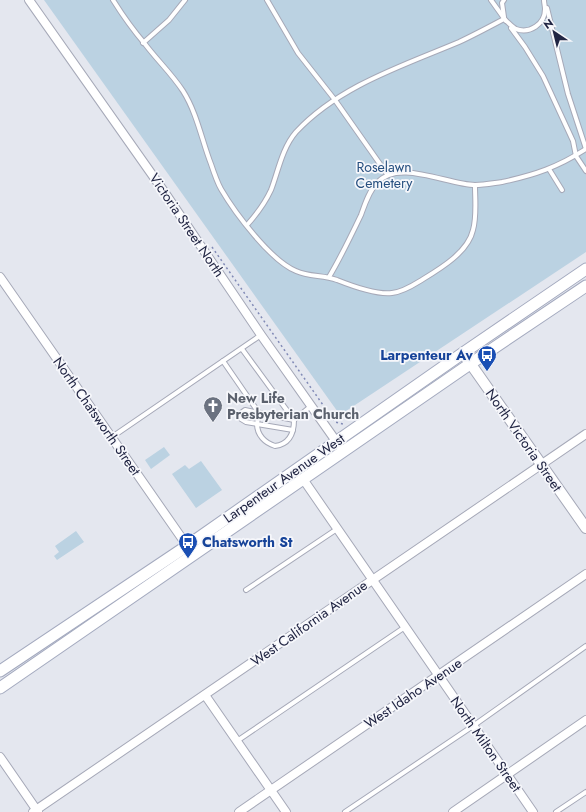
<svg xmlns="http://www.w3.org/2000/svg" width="586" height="812" font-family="Jost,sans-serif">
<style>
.green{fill:#bbd2e2}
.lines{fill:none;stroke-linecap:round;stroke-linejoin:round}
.service-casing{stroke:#a6a9b8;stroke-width:6}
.minor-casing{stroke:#a6a9b8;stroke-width:10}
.tertiary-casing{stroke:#a6a9b8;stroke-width:12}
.secondary-casing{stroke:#a4aabf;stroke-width:13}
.path{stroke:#818ab6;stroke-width:1.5;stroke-dasharray:2 3;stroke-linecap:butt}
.service{stroke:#fff;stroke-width:4}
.minor{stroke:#fff;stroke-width:8}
.tertiary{stroke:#fff;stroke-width:10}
.secondary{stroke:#fff;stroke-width:11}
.labels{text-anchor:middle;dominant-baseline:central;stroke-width:3.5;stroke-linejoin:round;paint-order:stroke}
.park-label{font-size:14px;fill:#264f7f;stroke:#f6f7fb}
.street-label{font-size:14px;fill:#212543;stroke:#f6f7fb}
.transit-label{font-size:14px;font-weight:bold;fill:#164399;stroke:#f6f7fb;text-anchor:end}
.worship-label{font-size:14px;font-weight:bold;fill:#5b616d;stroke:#f6f7fb;text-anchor:start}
</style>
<rect width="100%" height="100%" fill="#e4e7ef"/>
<!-- green -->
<g class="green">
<polygon points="44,0 586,0 586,252 340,415"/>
<polygon points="164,447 170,455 151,469 145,460"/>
<polygon points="201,461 222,490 196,508 172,474 185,465 189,469"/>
<polygon points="76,531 84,542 57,560 54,556 59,552 55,546"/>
</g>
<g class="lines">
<!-- service casing -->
<g class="service-casing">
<g id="service">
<path d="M113 0C123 16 133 30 145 44 157 60 172 74 183 91 197 113 202 141 211 164 214 173 217 182 221 189 235 213 271 261 296 271 309 277 323 275 337 280 352 286 376 295 392 293 402 292 412 286 420 281 438 270 468 253 473 230 477 216 475 200 475 185"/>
<polyline points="267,0 298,53 335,100 387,174"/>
<polyline points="491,0 506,21"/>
<polyline points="547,8 568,94 586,149"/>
<polyline points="504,17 502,3 504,0"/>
<polyline points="511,28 525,47 543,76 573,141 576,156 586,171"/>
<polyline points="143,43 169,20 185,0"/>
<polyline points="549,169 562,190"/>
<path d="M247 225C256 215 265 203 271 190 278 172 282 148 296 132 339 86 402 66 459 42 474 35 489 27 504 19 508 22 512 27 516 29 530 34 545 24 545 9 545 6 544 3 544 0"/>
<path d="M329 277C341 257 351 236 361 215 365 204 369 191 377 183 398 158 448 185 475 185 484 185 494 183 502 182 535 175 558 167 586 149"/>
<path d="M242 349 294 420C294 433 290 444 275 446 265 443 257 435 257 424L246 422 241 419V413L245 410 294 420"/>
<polyline points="223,361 259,413 257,424 293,430"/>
<polyline points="294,420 311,406"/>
<polyline points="112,437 261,335"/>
<polyline points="246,590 337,529"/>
<polyline points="237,741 405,627"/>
<polyline points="345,812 473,726 586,646"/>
<polyline points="556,812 586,792"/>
</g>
</g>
<!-- minor casing -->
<g class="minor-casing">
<g id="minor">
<polyline points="29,0 165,193 261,335 343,451"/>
<polyline points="0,277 190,550"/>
<polyline points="303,479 533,812"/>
<polyline points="205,695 286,812"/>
<polyline points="0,757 38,812"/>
<polyline points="33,812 586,434"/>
<polyline points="239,812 586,574"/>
<polyline points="453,812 586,720"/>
</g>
</g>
<!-- tertiary casing -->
<g class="tertiary-casing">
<polyline id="tertiary" points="463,353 586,528"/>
</g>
<!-- secondary casing -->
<g class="secondary-casing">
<g id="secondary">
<polyline points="0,671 187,546 463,353 586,269"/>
<polyline points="0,688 470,364 586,286"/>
</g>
</g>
<!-- path -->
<polyline class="path" points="212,247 335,422 343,424"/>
<!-- service -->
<use href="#service" class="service"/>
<!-- minor -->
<use href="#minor" class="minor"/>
<!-- tertiary -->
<use href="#tertiary" class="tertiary"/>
<!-- secondary -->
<use href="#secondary" class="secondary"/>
</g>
<!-- icons -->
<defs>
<g id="bus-pin" transform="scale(1)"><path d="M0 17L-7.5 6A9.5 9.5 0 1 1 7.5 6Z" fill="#1a4fb4" stroke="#f6f7fb"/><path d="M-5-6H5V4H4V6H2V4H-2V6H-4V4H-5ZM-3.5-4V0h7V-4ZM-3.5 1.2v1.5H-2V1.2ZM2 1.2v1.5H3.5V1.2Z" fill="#fff"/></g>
<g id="church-pin" transform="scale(1)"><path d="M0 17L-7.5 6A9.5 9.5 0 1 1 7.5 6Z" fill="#6b7280" stroke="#f6f7fb"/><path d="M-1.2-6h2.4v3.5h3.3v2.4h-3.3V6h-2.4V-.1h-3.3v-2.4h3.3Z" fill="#fff"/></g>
</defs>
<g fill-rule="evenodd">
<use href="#bus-pin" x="487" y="355"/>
<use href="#church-pin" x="213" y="406"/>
<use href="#bus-pin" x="188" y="542"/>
</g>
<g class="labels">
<!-- park labels -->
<g class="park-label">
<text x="384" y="167">Roselawn<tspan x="384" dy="16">Cemetery</tspan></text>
</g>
<!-- street labels -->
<g class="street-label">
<text transform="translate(187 225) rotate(56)">Victoria Street North</text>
<text transform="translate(97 416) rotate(55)">North Chatsworth Street</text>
<text transform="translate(524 440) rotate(55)">North Victoria Street</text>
<text transform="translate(284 478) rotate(-35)">Larpenteur Avenue West</text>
<text transform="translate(309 623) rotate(-35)">West California Avenue</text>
<text transform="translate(413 693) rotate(-34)">West Idaho Avenue</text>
<text transform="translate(486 744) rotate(55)">North Milton Street</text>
</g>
<!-- transit labels -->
<g class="transit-label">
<text x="473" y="355">Larpenteur Av</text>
<text x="202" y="542" text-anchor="start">Chatsworth St</text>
</g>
<!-- worship labels -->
<g class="worship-label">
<text x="227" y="398">New Life<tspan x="227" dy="16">Presbyterian Church</tspan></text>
</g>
</g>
<!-- north arrow -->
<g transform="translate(554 32) rotate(325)" stroke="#f6f7fb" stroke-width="3" paint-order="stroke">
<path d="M0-3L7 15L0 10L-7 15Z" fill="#212543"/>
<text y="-6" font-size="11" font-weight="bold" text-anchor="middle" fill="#212543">N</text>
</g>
</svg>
